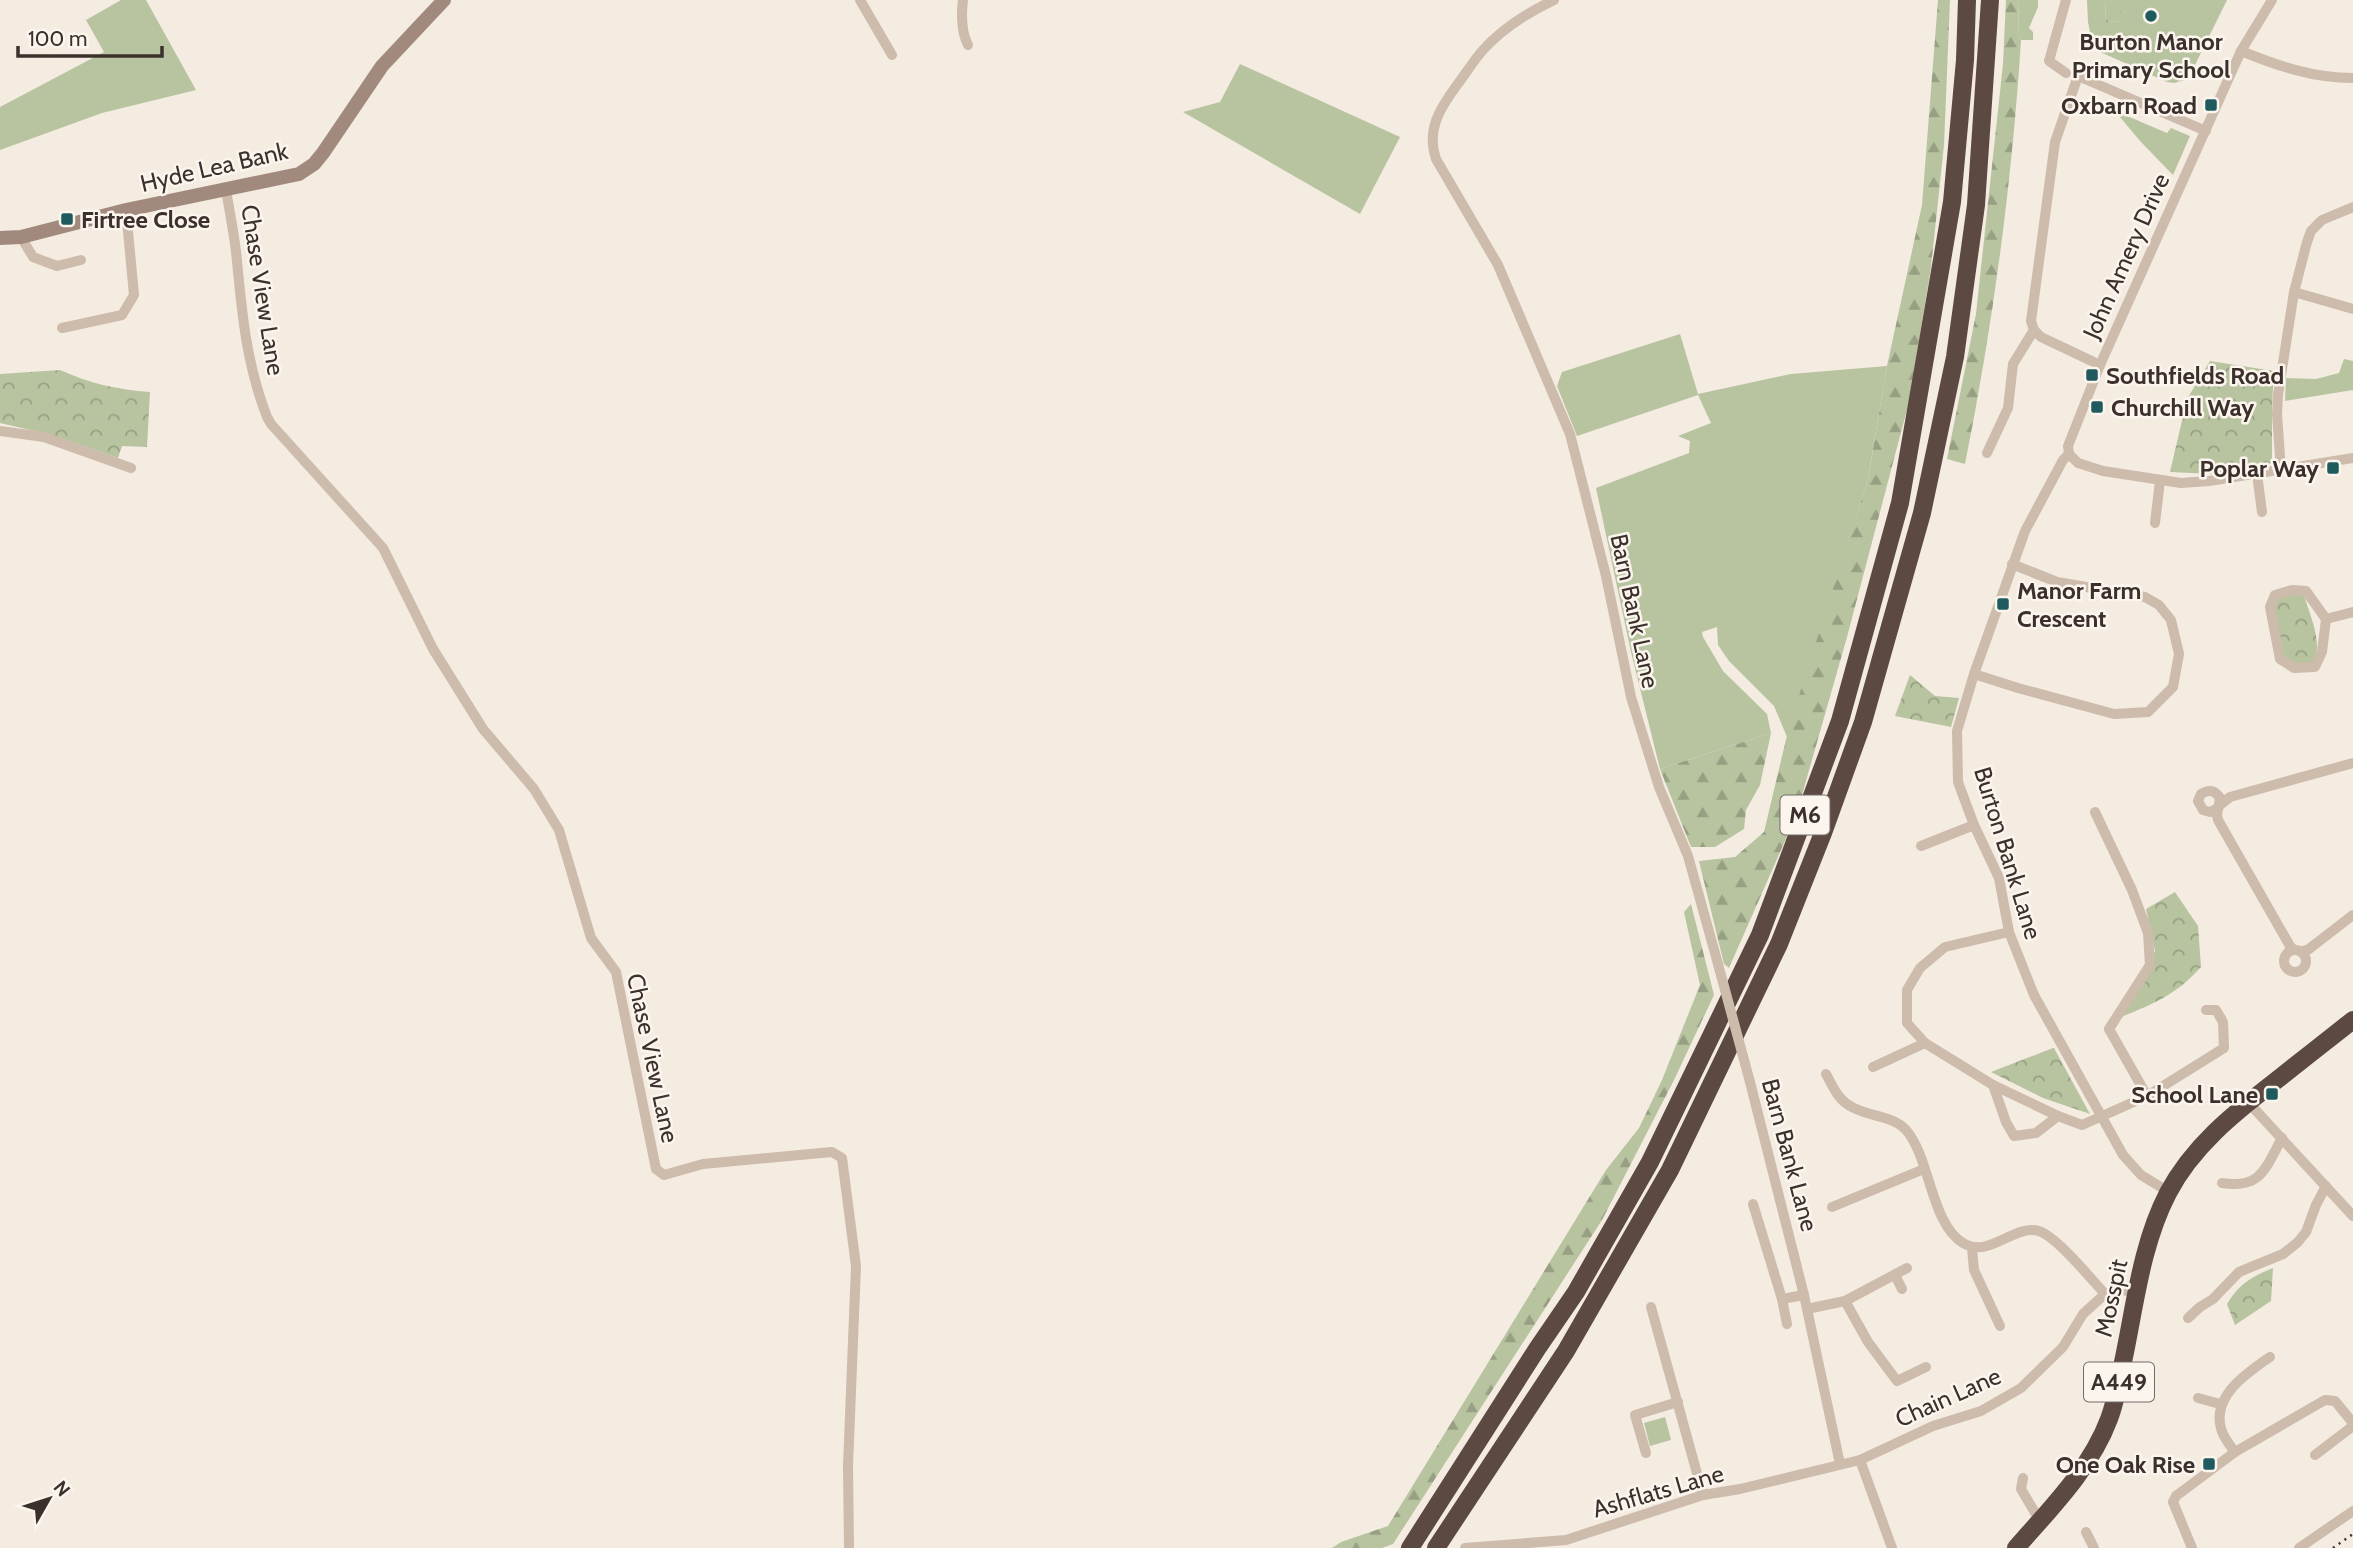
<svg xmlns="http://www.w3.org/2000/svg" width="2353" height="1548" font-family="Cabin,sans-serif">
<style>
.green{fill:#b8c4a0}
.forest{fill:url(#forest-firs)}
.park{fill:url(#park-crowns)}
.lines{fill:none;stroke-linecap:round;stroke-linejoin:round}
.street{stroke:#cdbbac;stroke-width:10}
.secondary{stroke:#a18a7d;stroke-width:14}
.highway{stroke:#5c4a42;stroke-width:18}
.rail{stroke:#3b302b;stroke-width:2.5;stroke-dasharray:2 5;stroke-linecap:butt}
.street-bridge{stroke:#cdbbac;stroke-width:10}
.poi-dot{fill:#1f5a5e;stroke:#fbf5ee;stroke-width:2.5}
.labels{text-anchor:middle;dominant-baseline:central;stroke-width:5;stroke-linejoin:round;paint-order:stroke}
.shield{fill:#fbf5ee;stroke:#756b66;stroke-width:2}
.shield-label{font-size:23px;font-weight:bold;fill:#3b302b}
.poi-label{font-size:24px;font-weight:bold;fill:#3b302b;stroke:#fbf5ee;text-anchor:end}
.street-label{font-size:24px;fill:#3b302b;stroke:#fbf5ee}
</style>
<defs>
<pattern id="forest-firs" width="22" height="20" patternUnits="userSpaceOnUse" patternTransform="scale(1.75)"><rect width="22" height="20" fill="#b8c4a0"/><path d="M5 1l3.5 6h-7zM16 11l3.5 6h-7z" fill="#97a083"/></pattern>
<pattern id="park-crowns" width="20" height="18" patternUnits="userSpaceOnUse" patternTransform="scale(1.75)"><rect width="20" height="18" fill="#b8c4a0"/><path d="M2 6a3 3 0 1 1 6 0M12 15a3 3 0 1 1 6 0" fill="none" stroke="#97a083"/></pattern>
</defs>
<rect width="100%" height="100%" fill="#f4ebe1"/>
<!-- green -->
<g class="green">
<polygon points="121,0 146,0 196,90 102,113 0,150 0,107 104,52 86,20"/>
<polygon points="2019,0 2038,0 2038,7 2029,28 2033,32 2033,40 2021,40 2018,35"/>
<polygon points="2087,0 2105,0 2106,22 2121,21 2121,0 2227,0 2193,69 2195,77 2174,83 2167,82 2087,46 2084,41 2091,37 2088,22"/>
<polygon points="1240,64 1400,137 1360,214 1183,112 1220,102"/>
<polygon points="2116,104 2120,106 2120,113 2167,133 2171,128 2190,136 2173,175 2141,142 2114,110"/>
<polygon points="1680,334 1698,394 1791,374 1887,366 1868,479 1787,737 1774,706 1729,661 1718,645 1717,627 1702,632 1703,637 1723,671 1767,714 1771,733 1660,769 1631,652 1596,488 1689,453 1690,441 1678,436 1711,423 1698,395 1577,436 1557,386 1562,372"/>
<polygon points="2344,359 2353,361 2353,390 2285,401 2286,378 2316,379 2339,373"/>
<polygon points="1665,1417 1671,1440 1650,1446 1644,1423"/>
</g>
<!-- forest -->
<g class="forest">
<polygon points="1938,0 1950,0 1944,145 1931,267 1909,402 1847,637 1796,816 1729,968 1724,964 1699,861 1735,857 1764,832 1789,727 1868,479 1887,366 1922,205"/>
<path d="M2006 0H2019L2018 35 2021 40C2012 183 1993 324 1965 464L1947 459 1976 314 2003 64Z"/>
<polygon points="2105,0 2121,0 2121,21 2106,22"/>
<polygon points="1771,733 1760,785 1746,810 1744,829 1715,847 1691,847 1660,769"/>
<polygon points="1691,904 1714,995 1674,1080 1602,1220 1393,1544 1382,1548 1332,1548 1341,1542 1388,1526 1606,1170 1639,1128 1662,1080 1700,985 1684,912"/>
</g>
<!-- park -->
<g class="park">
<polygon points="2210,361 2274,371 2272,406 2272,463 2213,474 2170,472 2187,399"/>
<path d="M60 370C89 383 118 390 150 392L147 447 122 446 118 458 52 435 0 423V374Z"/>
<path d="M2292 594 2304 595C2310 616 2324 644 2313 664H2297L2284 658 2270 607 2278 597Z"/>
<polygon points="1910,675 1935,696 1959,698 1951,727 1895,716"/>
<path d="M2175 892 2198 926 2201 967C2177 994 2154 1004 2121 1017L2150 965 2155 951 2146 909Z"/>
<polygon points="2053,1048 2054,1048 2090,1114 2043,1098 1991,1072"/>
<path d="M2273 1268 2271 1301 2235 1325 2227 1304C2239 1284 2251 1277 2273 1268Z"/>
</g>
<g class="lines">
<!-- street -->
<g class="street">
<polyline points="860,0 892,55"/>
<path d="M963 0C961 16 961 31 968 45"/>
<path d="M1554 0C1529 12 1502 29 1483 50 1474 60 1466 73 1457 85 1440 108 1426 130 1436 159L1498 265 1570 434 1606 576 1631 697 1659 787 1688 856 1718 964"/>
<path d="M2241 51C2278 66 2313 78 2353 78"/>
<polyline points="2066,73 2049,61 2066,0"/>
<path d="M226 190C230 214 235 238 237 261 242 315 247 366 267 417L271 424 383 548 433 649 483 729 534 789 559 830 591 938 616 972 656 1169 664 1175 703 1164 832 1152 842 1158 856 1266 848 1466 849 1548"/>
<polyline points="21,237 33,257 57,266 81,260"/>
<polyline points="2294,292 2353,309"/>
<polyline points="62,328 122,315 134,295 126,210"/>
<polyline points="2100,365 2041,337 2034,330 2031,321 2055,142 2078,76 2206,131"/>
<polyline points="0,431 44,437 131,468"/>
<polyline points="1987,453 2008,408 2013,364 2034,330"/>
<polyline points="2069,454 2078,463 2103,471 2181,483 2209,481 2353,458"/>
<polyline points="2281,470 2277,414 2278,395 2294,292 2307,242 2311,231 2322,220 2353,207"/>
<polyline points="2257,474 2262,512"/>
<polyline points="2155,523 2160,481"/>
<polygon points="2292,590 2306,591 2326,619 2322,652 2315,667 2294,668 2280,659 2270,607 2275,595"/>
<polyline points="2326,619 2353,612"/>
<polyline points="1974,674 2018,688 2114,714 2148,712 2173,687 2179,654 2171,620 2159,605 2145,597 2057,582 2012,564"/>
<polyline points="2220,805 2230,797 2353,763"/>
<path d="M2218 808 2210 812 2203 810 2198 801 2201 794C2209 789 2215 790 2220 798L2217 815 2218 820 2290 946 2294 950"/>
<polyline points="2095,812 2132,890 2148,933 2150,965 2109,1029 2147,1096"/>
<polyline points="1921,846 1974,825"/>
<polyline points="2009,932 1945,947 1920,968 1907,990 1907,1023 1925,1043 1993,1085 2058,1116 2082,1125 2147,1096 2224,1048 2223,1022 2216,1010 2206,1010"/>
<circle cx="2295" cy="961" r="11"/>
<polyline points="2301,952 2309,949 2353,915"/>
<polyline points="1873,1067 1925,1043"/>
<path d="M1826 1074C1832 1085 1837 1097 1847 1104 1864 1117 1891 1114 1906 1130 1930 1157 1931 1224 1963 1243 1990 1259 2013 1224 2039 1231 2057 1237 2091 1279 2105 1294"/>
<polyline points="1750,1082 1804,1295 1840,1464"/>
<polyline points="1993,1085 2006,1122 2014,1136 2036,1133 2058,1116"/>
<polyline points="2248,1102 2353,1216"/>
<path d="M2222 1183C2261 1189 2265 1169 2282 1138"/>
<polyline points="2169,1192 2141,1175 2123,1155 2034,995 2009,932 1999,878 1974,825 1958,782 1957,731 1974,674 2025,531 2063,460 2069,454 2068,446 2100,365 2241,51 2272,0"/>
<polyline points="1753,1204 1782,1299 1787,1324"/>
<polyline points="1832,1207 1924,1169"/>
<polyline points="1972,1248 1974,1270 2000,1326"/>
<polyline points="1895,1275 1902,1289"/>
<polyline points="1782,1299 1804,1295"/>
<polyline points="1845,1301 1868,1342 1897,1381 1926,1367"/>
<polyline points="1651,1307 1703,1495"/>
<polyline points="1807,1309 1845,1301 1907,1268"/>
<polyline points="2188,1318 2200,1307 2213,1299 2239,1272 2283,1254 2298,1242 2306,1232 2316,1205 2326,1186"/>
<polyline points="2198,1398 2220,1404"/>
<path d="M2235 1452C2231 1447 2226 1440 2223 1434 2208 1399 2245 1374 2270 1357"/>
<polyline points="1646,1453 1635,1415 1678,1402"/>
<polyline points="2315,1455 2353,1426"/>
<polyline points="1860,1460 1892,1548"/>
<polyline points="2023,1478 2021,1489 2040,1521"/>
<polyline points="2086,1532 2094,1548"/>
<polyline points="1465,1548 1566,1540 1703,1495 1740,1489 1860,1460 1933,1426 1981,1411 2021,1388 2063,1347 2083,1314 2105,1294 2121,1290 2138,1292"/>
<polyline points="2192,1548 2173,1502 2176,1496 2235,1452 2325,1400 2335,1401 2353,1423"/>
<polyline points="2299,1548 2353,1511"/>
</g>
<!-- secondary -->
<polyline class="secondary" points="0,238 21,237 126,210 299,174 314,164 323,153 382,66 444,0"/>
<!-- highway -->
<g class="highway">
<polyline points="1410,1548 1537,1349 1576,1292 1650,1162 1760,935 1840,721 1900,503 1952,202 1965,60 1967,0"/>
<polyline points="1436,1548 1566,1351 1670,1170 1779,944 1823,833 1863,722 1922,513 1955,357 1976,205 1990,0"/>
<path d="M2016 1548C2050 1509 2091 1468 2109 1419 2116 1401 2119 1381 2123 1362 2135 1306 2141 1245 2168 1193 2192 1147 2233 1114 2273 1083 2300 1062 2326 1041 2353 1020"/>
</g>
<!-- rail -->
<polyline class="rail" points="2333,1548 2353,1534"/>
<!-- street-bridge -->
<polyline class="street-bridge" points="1718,964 1750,1082"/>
</g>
<!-- markers -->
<g class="poi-dot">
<circle cx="2151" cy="16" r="7"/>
<rect x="2204" y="98" width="14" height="14" rx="3.5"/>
<rect x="60" y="212" width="14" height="14" rx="3.5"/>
<rect x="2085" y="368" width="14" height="14" rx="3.5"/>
<rect x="2090" y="400" width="14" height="14" rx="3.5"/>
<rect x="2326" y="461" width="14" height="14" rx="3.5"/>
<rect x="1996" y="597" width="14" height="14" rx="3.5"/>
<rect x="2265" y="1087" width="14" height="14" rx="3.5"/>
<rect x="2202" y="1457" width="14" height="14" rx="3.5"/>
</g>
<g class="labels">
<!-- shield labels -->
<g class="shield">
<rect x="1780.5" y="795.5" width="49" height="39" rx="5"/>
<rect x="2084" y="1362.5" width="70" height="39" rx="5"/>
</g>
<g class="shield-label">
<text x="1805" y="815">M6</text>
<text x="2119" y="1382">A449</text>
</g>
<!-- poi labels -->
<g class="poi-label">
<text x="2151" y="41" text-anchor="middle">Burton Manor<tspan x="2151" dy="28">Primary School</tspan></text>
<text x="2197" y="105">Oxbarn Road</text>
<text x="81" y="219" text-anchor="start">Firtree Close</text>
<text x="2106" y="375" text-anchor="start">Southfields Road</text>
<text x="2111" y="407" text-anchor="start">Churchill Way</text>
<text x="2319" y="468">Poplar Way</text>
<text x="2017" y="590" text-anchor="start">Manor Farm<tspan x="2017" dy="28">Crescent</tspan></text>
<text x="2258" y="1094">School Lane</text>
<text x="2195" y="1464">One Oak Rise</text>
</g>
<!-- street labels -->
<g class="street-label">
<text transform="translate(214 167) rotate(-13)">Hyde Lea Bank</text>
<text transform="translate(2126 256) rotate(-66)">John Amery Drive</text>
<text transform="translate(263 290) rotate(81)">Chase View Lane</text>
<text transform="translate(1635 611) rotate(78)">Barn Bank Lane</text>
<text transform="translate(2008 853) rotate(73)">Burton Bank Lane</text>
<text transform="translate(653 1058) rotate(78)">Chase View Lane</text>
<text transform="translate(1790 1155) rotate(75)">Barn Bank Lane</text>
<text transform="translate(2111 1298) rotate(-78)">Mosspit</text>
<text transform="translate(1948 1397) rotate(-24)">Chain Lane</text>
<text transform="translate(1658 1491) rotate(-16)">Ashflats Lane</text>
</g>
</g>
<!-- north arrow -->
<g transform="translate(49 1499) rotate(51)" stroke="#fbf5ee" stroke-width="5" paint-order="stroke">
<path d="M0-5L12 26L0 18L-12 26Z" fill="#3b302b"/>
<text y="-10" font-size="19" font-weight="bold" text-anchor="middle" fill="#3b302b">N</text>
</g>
<!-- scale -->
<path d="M18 46v10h144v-10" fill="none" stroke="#3b302b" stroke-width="3.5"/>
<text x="28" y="46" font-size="21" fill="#3b302b" stroke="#fbf5ee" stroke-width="5" paint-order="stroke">100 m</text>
</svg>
